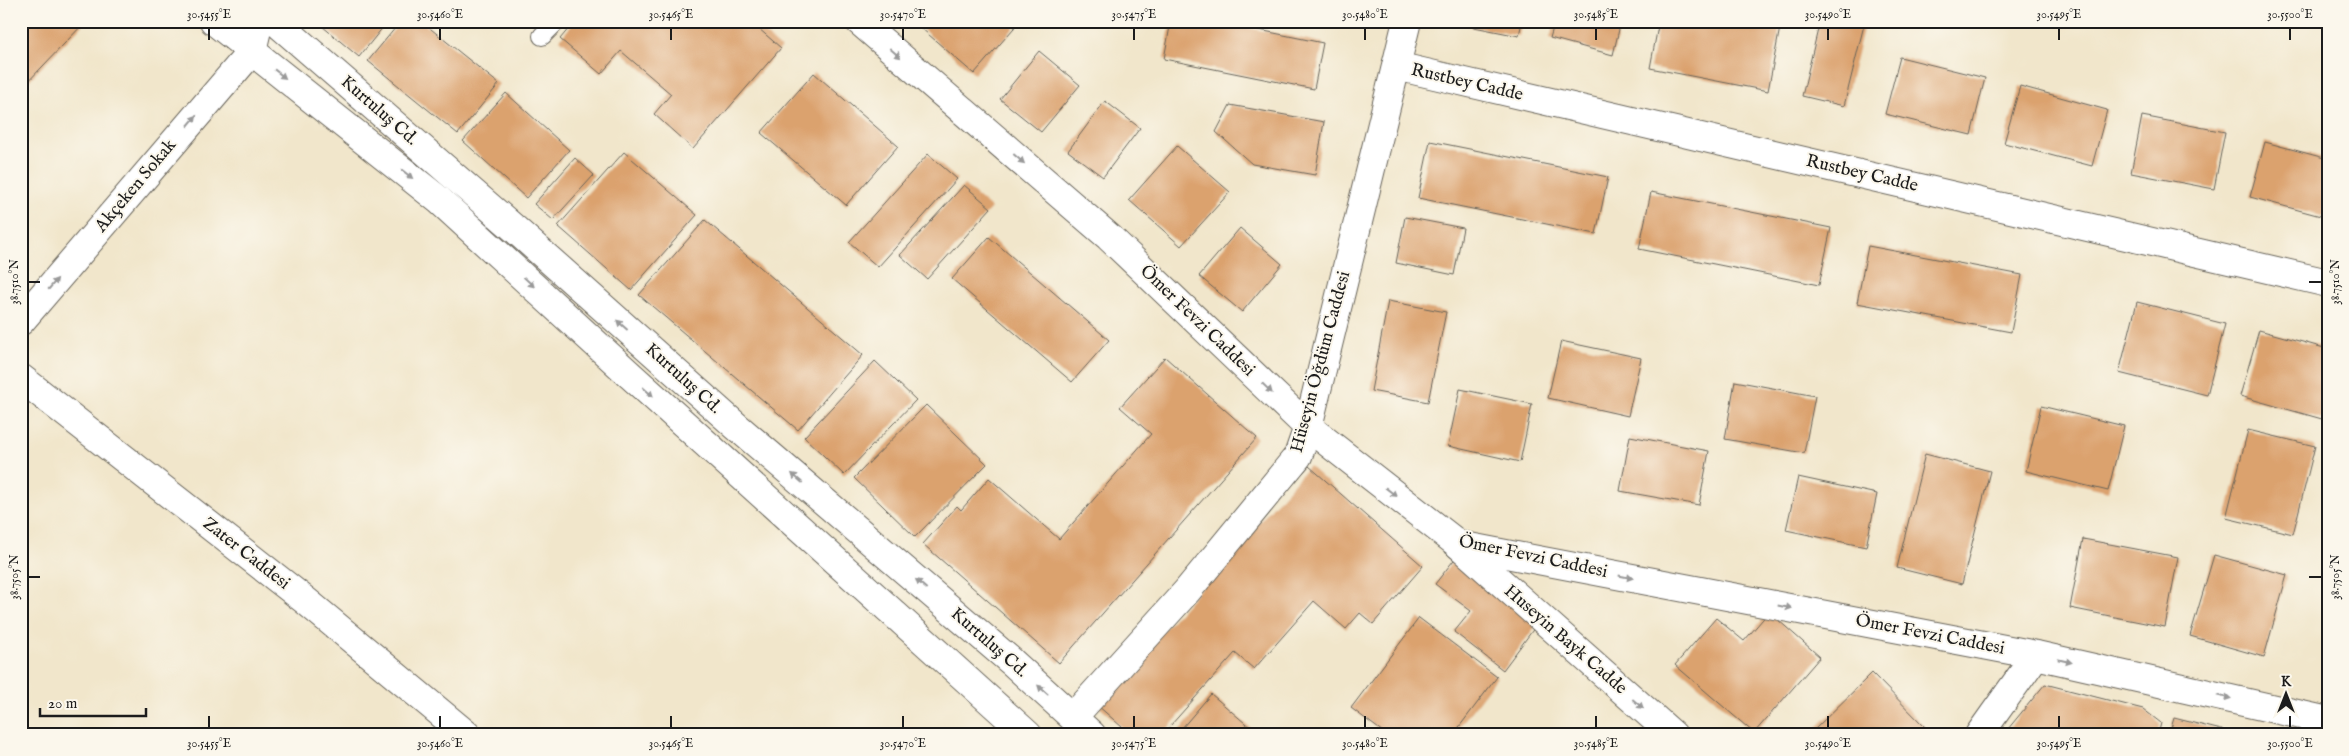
<svg xmlns="http://www.w3.org/2000/svg" width="2349" height="756" font-family="'IM FELL English',serif">
<style>
.building{fill:#dba26e}
.lines{fill:none;stroke-linecap:round;stroke-linejoin:round}
.service-casing{stroke:#676359;stroke-width:20}
.minor-casing{stroke:#676359;stroke-width:30}
.tertiary-casing{stroke:#676359;stroke-width:30}
.primary-casing{stroke:#676359;stroke-width:30}
.service{stroke:#fff;stroke-width:18}
.minor{stroke:#fff;stroke-width:28}
.tertiary{stroke:#fff;stroke-width:28}
.primary{stroke:#fff;stroke-width:28}
.oneway{fill:#999}
.ticks{fill:none;stroke:#1c1c1c;stroke-width:2}
.labels{text-anchor:middle;dominant-baseline:central;stroke-width:4;stroke-linejoin:round;paint-order:stroke}
.street-label{font-size:18px;fill:#1c1c1c;stroke:#fbf7ec}
.neatline{fill:none;stroke:#1c1c1c;stroke-width:2}
.ticks-label{font-size:12px;text-anchor:middle;fill:#1c1c1c}
</style>
<rect width="100%" height="100%" fill="#fbf7ec"/>
<filter id="ink" filterUnits="userSpaceOnUse"><feTurbulence type="fractalNoise" baseFrequency=".02" numOctaves="2"/><feDisplacementMap in="SourceGraphic" scale="10" xChannelSelector="R" yChannelSelector="G"/><feConvolveMatrix kernelMatrix="1 2 1 2 8 2 1 2 1" color-interpolation-filters="sRGB"/></filter>
<filter id="wash" filterUnits="userSpaceOnUse"><feTurbulence type="fractalNoise" baseFrequency=".0096" numOctaves="4" result="noise"/><feDisplacementMap in="SourceGraphic" scale="20" xChannelSelector="R" yChannelSelector="G"/><feGaussianBlur stdDeviation="1.12" result="paint"/><feColorMatrix in="noise" values="0 0 0 0 0 0 0 0 0 0 0 0 0 0 0 0 0 1.4 0 .05"/><feComposite in="paint" operator="in"/></filter>
<g filter="url(#wash)">
<rect width="100%" height="100%" fill="#f1e6cb"/>
<g id="blocks">
<!-- building -->
<g class="building">
<polygon points="21,21 86,21 21,89"/>
<polygon points="316,21 388,21 359,57"/>
<polygon points="401,21 421,21 499,84 458,134 368,61"/>
<polygon points="575,21 750,21 781,48 693,149 654,114 671,94 621,51 601,74 560,39"/>
<polygon points="926,21 1020,21 974,74 921,28"/>
<polygon points="1171,21 1215,21 1323,43 1314,89 1164,59"/>
<polygon points="1459,21 1522,21 1519,36 1459,24"/>
<polygon points="1555,21 1621,21 1613,55 1550,38"/>
<polygon points="1659,21 1781,22 1768,91 1650,68"/>
<polygon points="1820,21 1865,21 1844,106 1802,96"/>
<polygon points="1039,51 1080,85 1041,132 1000,99"/>
<polygon points="1900,57 1985,78 1971,135 1885,114"/>
<polygon points="814,73 898,146 846,205 761,133"/>
<polygon points="2020,86 2107,110 2092,166 2004,143"/>
<polygon points="506,93 569,150 526,198 463,141"/>
<polygon points="1105,101 1140,128 1103,177 1068,151"/>
<polygon points="1230,105 1324,122 1315,175 1252,164 1216,132"/>
<polygon points="2142,116 2225,132 2214,189 2131,173"/>
<polygon points="1430,141 1608,177 1596,234 1418,198"/>
<polygon points="2265,142 2328,159 2328,218 2250,197"/>
<polygon points="1177,146 1230,192 1181,246 1129,200"/>
<polygon points="624,152 697,215 631,290 558,226"/>
<polygon points="928,154 957,179 878,267 849,242"/>
<polygon points="575,158 594,175 553,220 534,204"/>
<polygon points="964,185 991,208 927,279 900,255"/>
<polygon points="1651,192 1831,228 1819,285 1639,249"/>
<polygon points="1405,217 1463,228 1454,275 1396,263"/>
<polygon points="705,220 863,355 798,430 639,295"/>
<polygon points="1240,228 1282,264 1242,312 1199,276"/>
<polygon points="989,237 1109,340 1072,382 952,279"/>
<polygon points="1868,246 2022,275 2011,332 1857,303"/>
<polygon points="1388,301 1446,312 1428,402 1371,391"/>
<polygon points="2137,302 2225,324 2207,395 2119,373"/>
<polygon points="2259,330 2328,349 2328,400 2322,419 2240,396"/>
<polygon points="1561,341 1641,358 1628,416 1548,398"/>
<polygon points="1165,357 1257,438 1059,663 923,544 957,506 961,510 989,478 1059,539 1151,434 1120,407"/>
<polygon points="875,361 916,400 844,475 804,437"/>
<polygon points="1735,381 1815,396 1804,453 1725,439"/>
<polygon points="1460,389 1532,404 1520,462 1448,446"/>
<polygon points="926,405 987,464 915,537 854,478"/>
<polygon points="2041,406 2124,426 2108,491 2026,471"/>
<polygon points="2248,430 2315,446 2293,534 2226,518"/>
<polygon points="1630,436 1709,451 1699,505 1620,491"/>
<polygon points="1925,454 1990,471 1962,584 1897,568"/>
<polygon points="1309,466 1423,566 1373,624 1360,613 1346,629 1314,601 1254,669 1235,653 1162,735 1131,735 1097,705"/>
<polygon points="1798,477 1877,494 1866,547 1786,530"/>
<polygon points="2083,539 2178,557 2165,627 2070,608"/>
<polygon points="2214,555 2287,575 2264,657 2190,636"/>
<polygon points="1457,556 1541,619 1503,670 1454,632 1471,611 1435,584"/>
<polygon points="1769,612 1820,657 1754,733 1675,665 1716,618 1744,641"/>
<polygon points="1419,618 1497,677 1453,735 1387,735 1351,708"/>
<polygon points="1872,673 1926,728 1918,735 1809,735"/>
<polygon points="2045,684 2143,709 2161,723 2158,735 2003,735"/>
<polygon points="1211,694 1259,735 1176,735"/>
<polygon points="2174,718 2237,734 2237,735 2169,735"/>
</g>
</g>
</g>
<g filter="url(#ink)">
<use href="#blocks" fill-opacity="0" stroke="#676359" stroke-width="1"/>
<g class="lines">
<!-- service casing -->
<g class="service-casing">
<polyline id="service" points="542,36 557,21"/>
</g>
<!-- minor casing -->
<g class="minor-casing">
<g id="minor">
<polyline points="859,21 1109,237 1308,427 1458,544 1673,735"/>
<polyline points="1396,66 2328,283"/>
<polyline points="21,321 252,51"/>
<polyline points="21,378 306,601 467,735"/>
<polyline points="1459,545 2036,655 2328,721"/>
<polyline points="1073,717 1187,591 1298,456 1308,427 1407,21"/>
<polyline points="1979,735 2036,655"/>
</g>
</g>
<!-- tertiary casing -->
<g class="tertiary-casing">
<polyline id="tertiary" points="252,51 259,21"/>
</g>
<!-- primary casing -->
<g class="primary-casing">
<g id="primary">
<polyline points="214,21 439,200 629,374 1028,735"/>
<polyline points="275,21 516,230 736,426 1012,662 1092,735"/>
</g>
</g>
<!-- service -->
<use href="#service" class="service"/>
<!-- minor -->
<use href="#minor" class="minor"/>
<!-- tertiary -->
<use href="#tertiary" class="tertiary"/>
<!-- primary -->
<use href="#primary" class="primary"/>
</g>
<!-- one-way arrows -->
<defs><path id="oneway-solid" d="M-6-.8H1V-3.2L6.5 0L1 3.2V.8H-6Z" transform="scale(1.25)"/></defs>
<g class="oneway">
<use href="#oneway-solid" transform="translate(895 53) rotate(41)"/>
<use href="#oneway-solid" transform="translate(280 74) rotate(38)"/>
<use href="#oneway-solid" transform="translate(192 121) rotate(-50)"/>
<use href="#oneway-solid" transform="translate(1019 159) rotate(41)"/>
<use href="#oneway-solid" transform="translate(407 174) rotate(38)"/>
<use href="#oneway-solid" transform="translate(529 282) rotate(43)"/>
<use href="#oneway-solid" transform="translate(53 284) rotate(-50)"/>
<use href="#oneway-solid" transform="translate(622 325) rotate(-138)"/>
<use href="#oneway-solid" transform="translate(1267 388) rotate(44)"/>
<use href="#oneway-solid" transform="translate(648 392) rotate(42)"/>
<use href="#oneway-solid" transform="translate(797 478) rotate(-139)"/>
<use href="#oneway-solid" transform="translate(1391 492) rotate(38)"/>
<use href="#oneway-solid" transform="translate(1626 577) rotate(11)"/>
<use href="#oneway-solid" transform="translate(921 584) rotate(-139)"/>
<use href="#oneway-solid" transform="translate(1785 607) rotate(11)"/>
<use href="#oneway-solid" transform="translate(2065 661) rotate(13)"/>
<use href="#oneway-solid" transform="translate(1043 690) rotate(-138)"/>
<use href="#oneway-solid" transform="translate(2224 697) rotate(13)"/>
<use href="#oneway-solid" transform="translate(1638 704) rotate(41)"/>
</g>
</g>
<!-- ticks -->
<path class="ticks" d="M209 28V40M440 28V40M671 28V40M903 28V40M1134 28V40M1365 28V40M1596 28V40M1828 28V40M2059 28V40M2290 28V40M28 282H40M2309 282H2322M28 577H40M2309 577H2322M209 716V728M440 716V728M671 716V728M903 716V728M1134 716V728M1365 716V728M1596 716V728M1828 716V728M2059 716V728M2290 716V728"/>
<g class="labels">
<!-- street labels -->
<g class="street-label">
<text transform="translate(1467 83) rotate(13)">Rustbey Cadde</text>
<text transform="translate(379 111) rotate(41)">Kurtuluş Cd.</text>
<text transform="translate(1862 174) rotate(13)">Rustbey Cadde</text>
<text transform="translate(136 186) rotate(-50)">Akçeken Sokak</text>
<text transform="translate(1197 321) rotate(44)">Ömer Fevzi Caddesi</text>
<text transform="translate(1321 362) rotate(-75)">Hüseyin Öğdüm Caddesi</text>
<text transform="translate(683 379) rotate(42)">Kurtuluş Cd.</text>
<text transform="translate(246 554) rotate(38)">Zater Caddesi</text>
<text transform="translate(1533 557) rotate(12)">Ömer Fevzi Caddesi</text>
<text transform="translate(1930 635) rotate(11)">Ömer Fevzi Caddesi</text>
<text transform="translate(1565 640) rotate(41)">Huseyin Bayk Cadde</text>
<text transform="translate(989 643) rotate(41)">Kurtuluş Cd.</text>
</g>
</g>
<!-- margin -->
<rect width="2349" height="756" fill="none" stroke="#fbf7ec" stroke-width="55"/>
<!-- north arrow -->
<g transform="translate(2286 694)" stroke="#fbf7ec" stroke-width="4" paint-order="stroke">
<path d="M0-4L9 19L0 12L-9 19Z" fill="#1c1c1c"/>
<text y="-8" font-size="14" font-weight="bold" text-anchor="middle" fill="#1c1c1c">K</text>
</g>
<!-- scale -->
<path d="M40 708v8h106v-8" fill="none" stroke="#1c1c1c" stroke-width="2.5"/>
<text x="48" y="708" font-size="15" fill="#1c1c1c" stroke="#fbf7ec" stroke-width="4" paint-order="stroke">20 m</text>
<rect x="28" y="28" width="2294" height="700" class="neatline"/>
<g class="ticks-label">
<text x="209" y="18">30.5455°E</text>
<text x="440" y="18">30.5460°E</text>
<text x="671" y="18">30.5465°E</text>
<text x="903" y="18">30.5470°E</text>
<text x="1134" y="18">30.5475°E</text>
<text x="1365" y="18">30.5480°E</text>
<text x="1596" y="18">30.5485°E</text>
<text x="1828" y="18">30.5490°E</text>
<text x="2059" y="18">30.5495°E</text>
<text x="2290" y="18">30.5500°E</text>
<text transform="translate(14 282) rotate(-90)" y="4">38.7510°N</text>
<text transform="translate(2335 282) rotate(-90)" y="4">38.7510°N</text>
<text transform="translate(14 577) rotate(-90)" y="4">38.7505°N</text>
<text transform="translate(2335 577) rotate(-90)" y="4">38.7505°N</text>
<text x="209" y="747">30.5455°E</text>
<text x="440" y="747">30.5460°E</text>
<text x="671" y="747">30.5465°E</text>
<text x="903" y="747">30.5470°E</text>
<text x="1134" y="747">30.5475°E</text>
<text x="1365" y="747">30.5480°E</text>
<text x="1596" y="747">30.5485°E</text>
<text x="1828" y="747">30.5490°E</text>
<text x="2059" y="747">30.5495°E</text>
<text x="2290" y="747">30.5500°E</text>
</g>
</svg>
